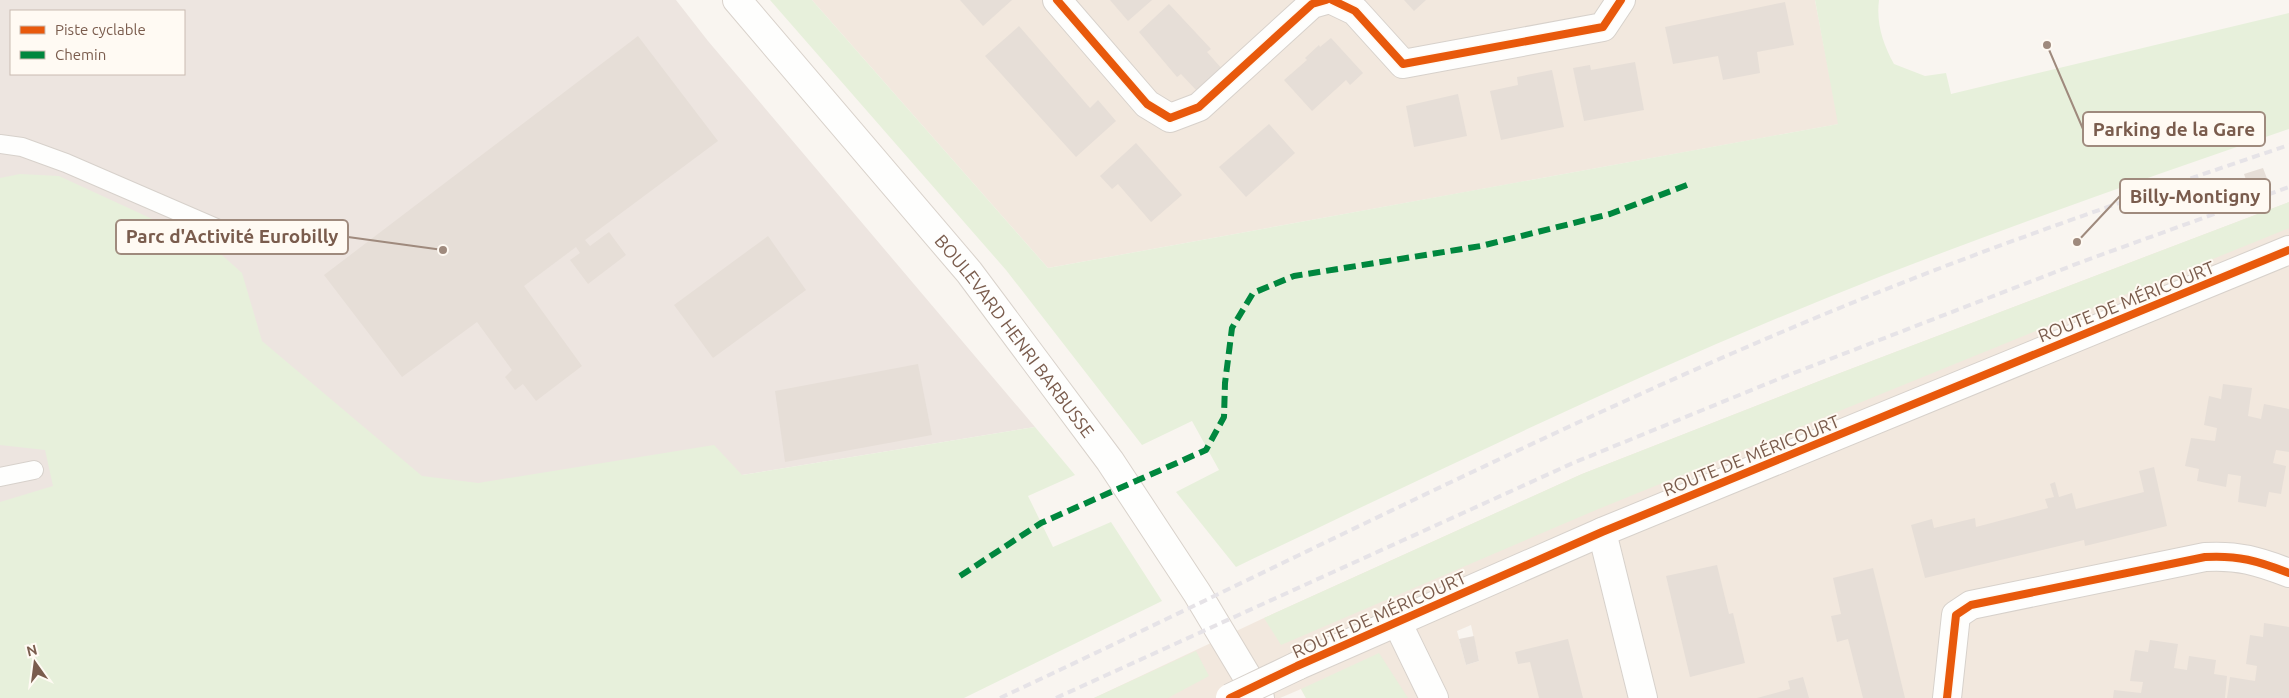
<svg xmlns="http://www.w3.org/2000/svg" width="2289" height="698" font-family="Ubuntu,sans-serif">
<style>
.residential{fill:#f2e8de;fill-rule:evenodd}
.industrial{fill:#ede5e0;fill-rule:evenodd}
.green{fill:#e7f0db}
.building{fill:#e6ded7}
.lines{fill:none;stroke-linecap:round;stroke-linejoin:round}
.service-casing{stroke:#d7d1cb;stroke-width:20}
.minor-casing{stroke:#d7d1cb;stroke-width:30}
.tertiary-casing{stroke:#d7d1cb;stroke-width:30}
.secondary-casing{stroke:#d9d2cb;stroke-width:30}
.service{stroke:#fefefd;stroke-width:18}
.minor{stroke:#fefefd;stroke-width:28}
.tertiary{stroke:#fefefd;stroke-width:28}
.secondary{stroke:#fefefd;stroke-width:28}
.rail{stroke:#e6e3e7;stroke-width:4;stroke-dasharray:8 5;stroke-linecap:butt}
.tertiary-bridge-casing{stroke:#d7d1cb;stroke-width:30;stroke-linecap:butt}
.tertiary-bridge{stroke:#fefefd;stroke-width:28}
.quiet{stroke:#00873e;stroke-width:6;stroke-dasharray:12 6;stroke-linecap:butt}
.cycleway-casing{stroke:#fffaf3;stroke-width:11}
.cycleway{stroke:#e8590c;stroke-width:8}
.labels{text-anchor:middle;dominant-baseline:central;stroke-width:4;stroke-linejoin:round;paint-order:stroke}
.street-label{font-size:18px;fill:#7a5c4d;stroke:#fffaf3}
.leader{fill:none;stroke:#9f8a7d;stroke-width:2}
.callout-dot{fill:#9f8a7d;stroke:#fffaf3;stroke-width:2}
.callout{fill:#fffaf3;stroke:#9f8a7d;stroke-width:2}
.callout-label{font-size:19px;text-anchor:middle;font-weight:bold;fill:#7a5c4d}
</style>
<rect width="100%" height="100%" fill="#f9f5f0"/>
<!-- residential -->
<g class="residential">
<polygon points="812,0 1815,0 1839,124 1048,268"/>
<path d="M2289 202V698H1306L1301 689 1280 698H1094L1264 618 1582 474 1827 378ZM1471 625 1479 661 1466 665 1457 631Z"/>
</g>
<!-- industrial -->
<path class="industrial" d="M0 0H676L708 41 1035 427 742 475 0 547ZM11 11H184V74H11Z"/>
<!-- green -->
<g class="green">
<path d="M770 0H812L1048 268 1838 124 1815 0H1879C1876 23 1883 44 1894 64L1925 76 1946 73 1951 94 2289 13V129C2153 176 2018 223 1884 275 1664 361 1450 465 1236 567L1176 492 1219 470 1192 421 1142 445 1006 270Z"/>
<polygon points="20,174 59,176 213,247 242,273 262,341 422,476 478,483 714,445 742,475 1035,427 1075,475 1028,496 1053,547 1111,522 1162,601 964,698 0,698 0,502 53,486 45,450 0,445 0,178"/>
<polygon points="2289,202 2289,228 1596,510 1281,645 1264,618 1582,474 1827,378"/>
<polygon points="1196,651 1209,676 1168,698 1094,698"/>
<polygon points="1379,653 1408,698 1306,698 1301,689"/>
</g>
<!-- building -->
<g class="building">
<polygon points="960,0 1012,0 983,26"/>
<polygon points="1110,0 1152,0 1128,21"/>
<polygon points="1404,0 1426,0 1414,11"/>
<polygon points="1785,2 1794,45 1757,52 1760,73 1723,80 1718,56 1673,64 1665,27"/>
<polygon points="1169,4 1211,49 1207,52 1222,69 1197,91 1181,74 1177,77 1139,32"/>
<polygon points="1019,26 1090,108 1098,100 1116,121 1076,157 985,56"/>
<polygon points="638,36 718,141 585,240 590,246 609,232 626,255 588,284 570,260 580,253 576,247 524,286 582,366 536,401 523,384 515,390 505,377 512,370 477,322 402,377 324,275"/>
<polygon points="1331,38 1363,73 1350,85 1346,80 1312,111 1284,80 1307,60 1305,58 1319,45 1320,47"/>
<polygon points="1635,62 1644,110 1584,121 1573,68 1590,65 1591,70"/>
<polygon points="1552,70 1564,127 1501,140 1490,91 1518,85 1517,77"/>
<polygon points="1458,94 1467,136 1414,147 1406,106"/>
<polygon points="1269,124 1295,153 1246,197 1219,167"/>
<polygon points="1136,143 1182,195 1151,222 1118,184 1112,189 1100,176"/>
<polygon points="2263,168 2268,181 2249,188 2244,174"/>
<polygon points="768,236 806,290 713,358 674,305"/>
<polygon points="918,364 932,435 785,462 775,391"/>
<polygon points="2223,384 2252,388 2248,416 2261,419 2264,404 2289,409 2289,452 2276,450 2273,463 2286,466 2281,494 2269,492 2266,507 2238,502 2241,476 2228,474 2226,487 2197,481 2199,469 2185,466 2191,438 2215,441 2217,428 2204,425 2209,396 2221,399"/>
<polygon points="2154,467 2167,526 2085,546 2084,540 1925,578 1911,525 1932,519 1934,528 1975,518 1976,527 2048,508 2045,499 2054,497 2050,484 2055,482 2059,497 2072,493 2076,509 2144,492 2139,471"/>
<polygon points="1717,565 1729,614 1733,613 1745,663 1690,677 1666,576"/>
<polygon points="1873,568 1885,616 1905,698 1863,698 1848,639 1837,642 1831,616 1841,614 1833,578"/>
<polygon points="2264,623 2289,627 2289,698 2227,698 2230,677 2255,681 2257,666 2246,664 2250,635 2263,637"/>
<polygon points="1474,636 1479,661 1466,665 1459,639"/>
<polygon points="1568,639 1583,698 1539,698 1530,662 1518,664 1515,652"/>
<polygon points="2150,640 2178,644 2174,668 2187,670 2189,656 2216,660 2214,674 2227,676 2225,698 2113,698 2114,690 2141,693 2143,682 2130,681 2135,650 2148,652"/>
<polygon points="1803,677 1809,698 1757,698 1790,689 1788,681"/>
</g>
<g class="lines">
<!-- service casing -->
<g class="service-casing">
<g id="service">
<polyline points="0,144 22,147 66,163 244,240"/>
<polyline points="0,477 34,470"/>
</g>
</g>
<!-- minor casing -->
<g class="minor-casing">
<g id="minor">
<polyline points="1057,0 1147,104 1170,118 1199,107 1312,4 1326,0"/>
<polyline points="1332,0 1355,11 1403,64 1603,27 1621,0"/>
<polyline points="1602,532 1643,698"/>
<polyline points="1397,622 1434,698"/>
<path d="M1947 698 1956 615 1971 605 2205 557C2238 555 2258 561 2289 573"/>
</g>
</g>
<!-- tertiary casing -->
<g class="tertiary-casing">
<polyline id="tertiary" points="1297,666 1602,532 2289,250"/>
</g>
<!-- secondary casing -->
<g class="secondary-casing">
<g id="secondary">
<path id="s1" d="M737 0 969 272 1110 461 1197 593 1260 698"/>
</g>
</g>
<!-- service -->
<use href="#service" class="service"/>
<!-- minor -->
<use href="#minor" class="minor"/>
<!-- tertiary -->
<use href="#tertiary" class="tertiary"/>
<!-- secondary -->
<use href="#secondary" class="secondary"/>
<!-- rail -->
<g class="rail">
<path d="M1000 698C1294 561 1583 410 1884 290 2017 237 2153 191 2289 145"/>
<polyline points="1056,698 1573,463 1781,378 2084,261 2289,187"/>
</g>
<!-- tertiary-bridge casing -->
<g class="tertiary-bridge-casing">
<polyline id="tertiary-bridge" points="1230,698 1297,666"/>
</g>
<!-- tertiary-bridge -->
<use href="#tertiary-bridge" class="tertiary-bridge"/>
<!-- quiet -->
<polyline class="quiet" points="960,576 1041,523 1206,450 1224,417 1225,383 1232,328 1253,293 1294,276 1481,246 1610,214 1687,185"/>
<!-- cycleway casing -->
<g class="cycleway-casing">
<g id="cycleway">
<polyline points="1057,0 1147,104 1170,118 1199,107 1312,4 1326,0"/>
<polyline points="1332,0 1355,11 1403,64 1603,27 1621,0"/>
<polyline points="1230,698 1297,666 1602,532 2289,250"/>
<path d="M1947 698 1956 615 1971 605 2205 557C2238 555 2258 561 2289 573"/>
</g>
</g>
<!-- cycleway -->
<use href="#cycleway" class="cycleway"/>
</g>
<g class="labels">
<!-- street labels -->
<g class="street-label">
<text transform="translate(2126 301) rotate(-22)">ROUTE DE MÉRICOURT</text>
<text stroke="none"><textPath href="#s1" startOffset="436">BOULEVARD HENRI BARBUSSE</textPath></text>
<text transform="translate(1751 455) rotate(-22)">ROUTE DE MÉRICOURT</text>
<text transform="translate(1379 614) rotate(-24)">ROUTE DE MÉRICOURT</text>
</g>
</g>
<!-- callouts -->
<path class="leader" d="M2047 45L2083 129M2077 242L2120 196M443 250L348 237"/>
<g class="callout-dot">
<circle cx="2047" cy="45" r="5"/>
<circle cx="2077" cy="242" r="5"/>
<circle cx="443" cy="250" r="5"/>
</g>
<g class="callout">
<rect x="2083" y="112" width="182" height="34" rx="5"/>
<rect x="2120" y="179" width="150" height="34" rx="5"/>
<rect x="116" y="220" width="232" height="34" rx="5"/>
</g>
<g class="callout-label">
<text x="2174" y="136">Parking de la Gare</text>
<text x="2195" y="203">Billy-Montigny</text>
<text x="232" y="243">Parc d'Activité Eurobilly</text>
</g>
<!-- legend -->
<rect x="10" y="10" width="175" height="65" fill="#fffaf3" stroke="#cabbb1"/>
<rect x="20" y="26" width="25" height="8" fill="#e8590c" stroke="#cabbb1"/>
<text x="55" y="35" font-size="15" fill="#7a5c4d">Piste cyclable</text>
<rect x="20" y="51" width="25" height="8" fill="#00873e" stroke="#cabbb1"/>
<text x="55" y="60" font-size="15" fill="#7a5c4d">Chemin</text>
<!-- north arrow -->
<g transform="translate(35 663) rotate(346)" stroke="#fffaf3" stroke-width="4" paint-order="stroke">
<path d="M0-4L9 19L0 12L-9 19Z" fill="#7a5c4d"/>
<text y="-8" font-size="14" font-weight="bold" text-anchor="middle" fill="#7a5c4d">N</text>
</g>
</svg>
